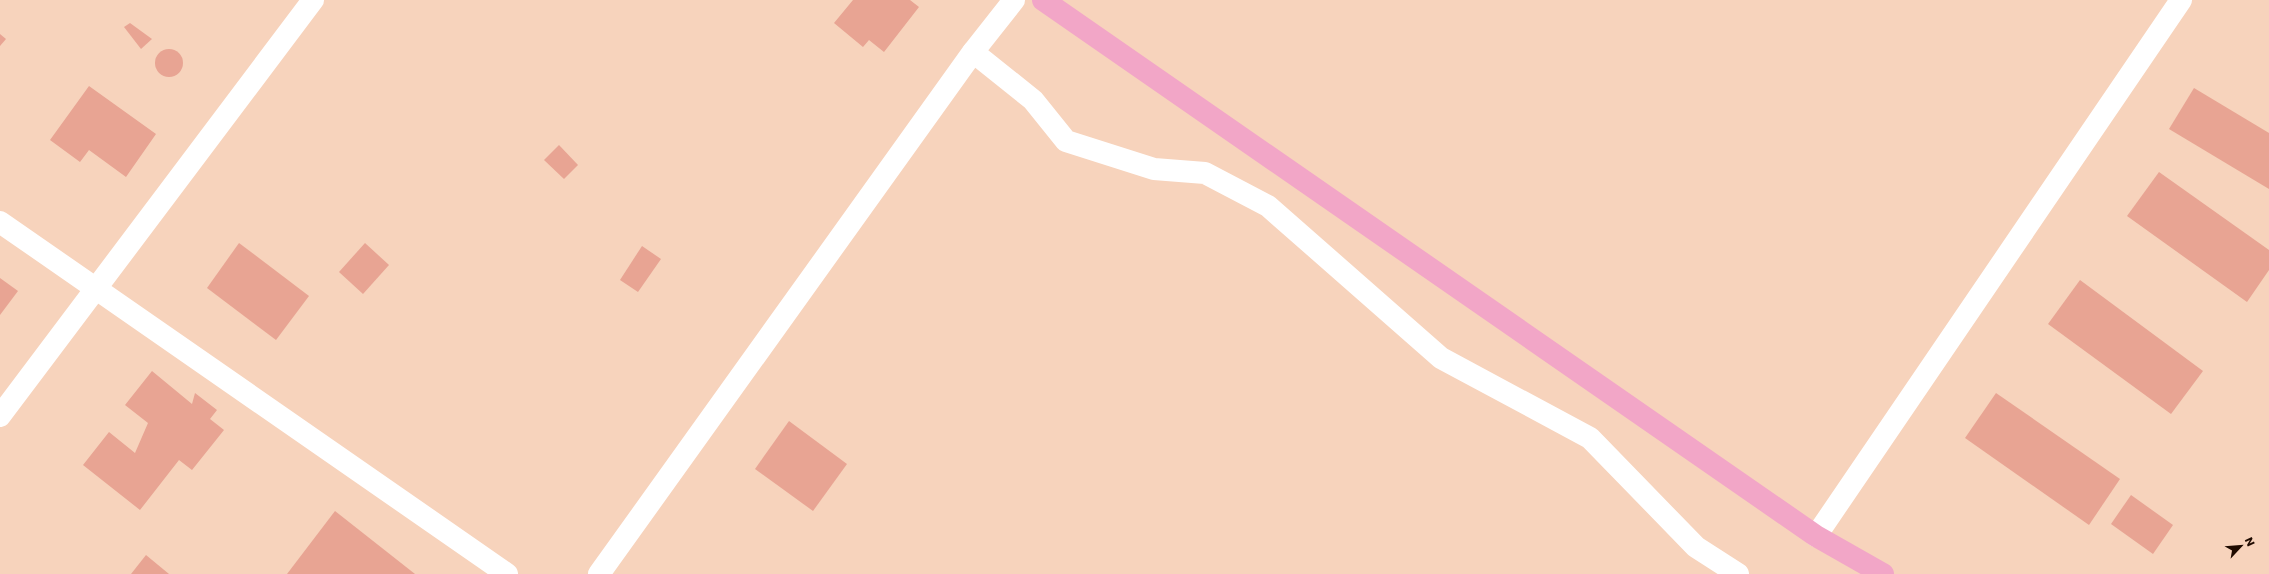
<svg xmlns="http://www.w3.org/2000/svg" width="2269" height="574" font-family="Poppins,sans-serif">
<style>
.building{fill:#e8a493}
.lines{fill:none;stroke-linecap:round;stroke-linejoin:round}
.street{stroke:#fff;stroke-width:22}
.primary{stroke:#f2a6c7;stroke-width:22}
</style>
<rect width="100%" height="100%" fill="#f7d3bc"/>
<!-- building -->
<g class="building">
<polygon points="853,0 910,0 919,7 884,52 869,40 863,47 834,23"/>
<polygon points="130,23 152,39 141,49 124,27"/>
<polygon points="0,34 6,39 0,46"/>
<circle cx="169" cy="63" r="14"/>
<polygon points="89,86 156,134 126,177 89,150 80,162 50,140"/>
<polygon points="2194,88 2269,133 2269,189 2169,129"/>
<polygon points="559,145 578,165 564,179 544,160"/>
<polygon points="2159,172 2269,250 2269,270 2247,302 2127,216"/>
<polygon points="239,243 309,296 276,340 207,288"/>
<polygon points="365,243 389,265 363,294 339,272"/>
<polygon points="642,246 661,259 638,292 620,280"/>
<polygon points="0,278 18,291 0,315"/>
<polygon points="2080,280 2203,371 2171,414 2048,324"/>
<polygon points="152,371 192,404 195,393 217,410 210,419 224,430 192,470 179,460 140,510 83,465 109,432 135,453 148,423 125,405"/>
<polygon points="1996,393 2120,479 2089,525 1965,438"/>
<polygon points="789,421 847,464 813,511 755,469"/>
<polygon points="2131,495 2173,525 2153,554 2111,524"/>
<polygon points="335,511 415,574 287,574"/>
<polygon points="146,555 169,574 131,574"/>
</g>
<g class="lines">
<!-- street -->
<g class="street">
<polyline points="973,52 1033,100 1066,141 1154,169 1205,173 1268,206 1441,358 1590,438 1696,547 1738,574"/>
<polyline points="0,222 507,574"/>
<polyline points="0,416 313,0"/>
<polyline points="1816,536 2181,0"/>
<polyline points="599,574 973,52 1014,0"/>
</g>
<!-- primary -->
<polyline class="primary" points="1043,0 1816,536 1883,574"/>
</g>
<!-- north arrow -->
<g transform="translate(2241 546) rotate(64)" stroke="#f7d3bc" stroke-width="3" paint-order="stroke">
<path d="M0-3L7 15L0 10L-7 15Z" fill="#1e0a00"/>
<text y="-6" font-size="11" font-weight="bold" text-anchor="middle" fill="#1e0a00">N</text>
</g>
</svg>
